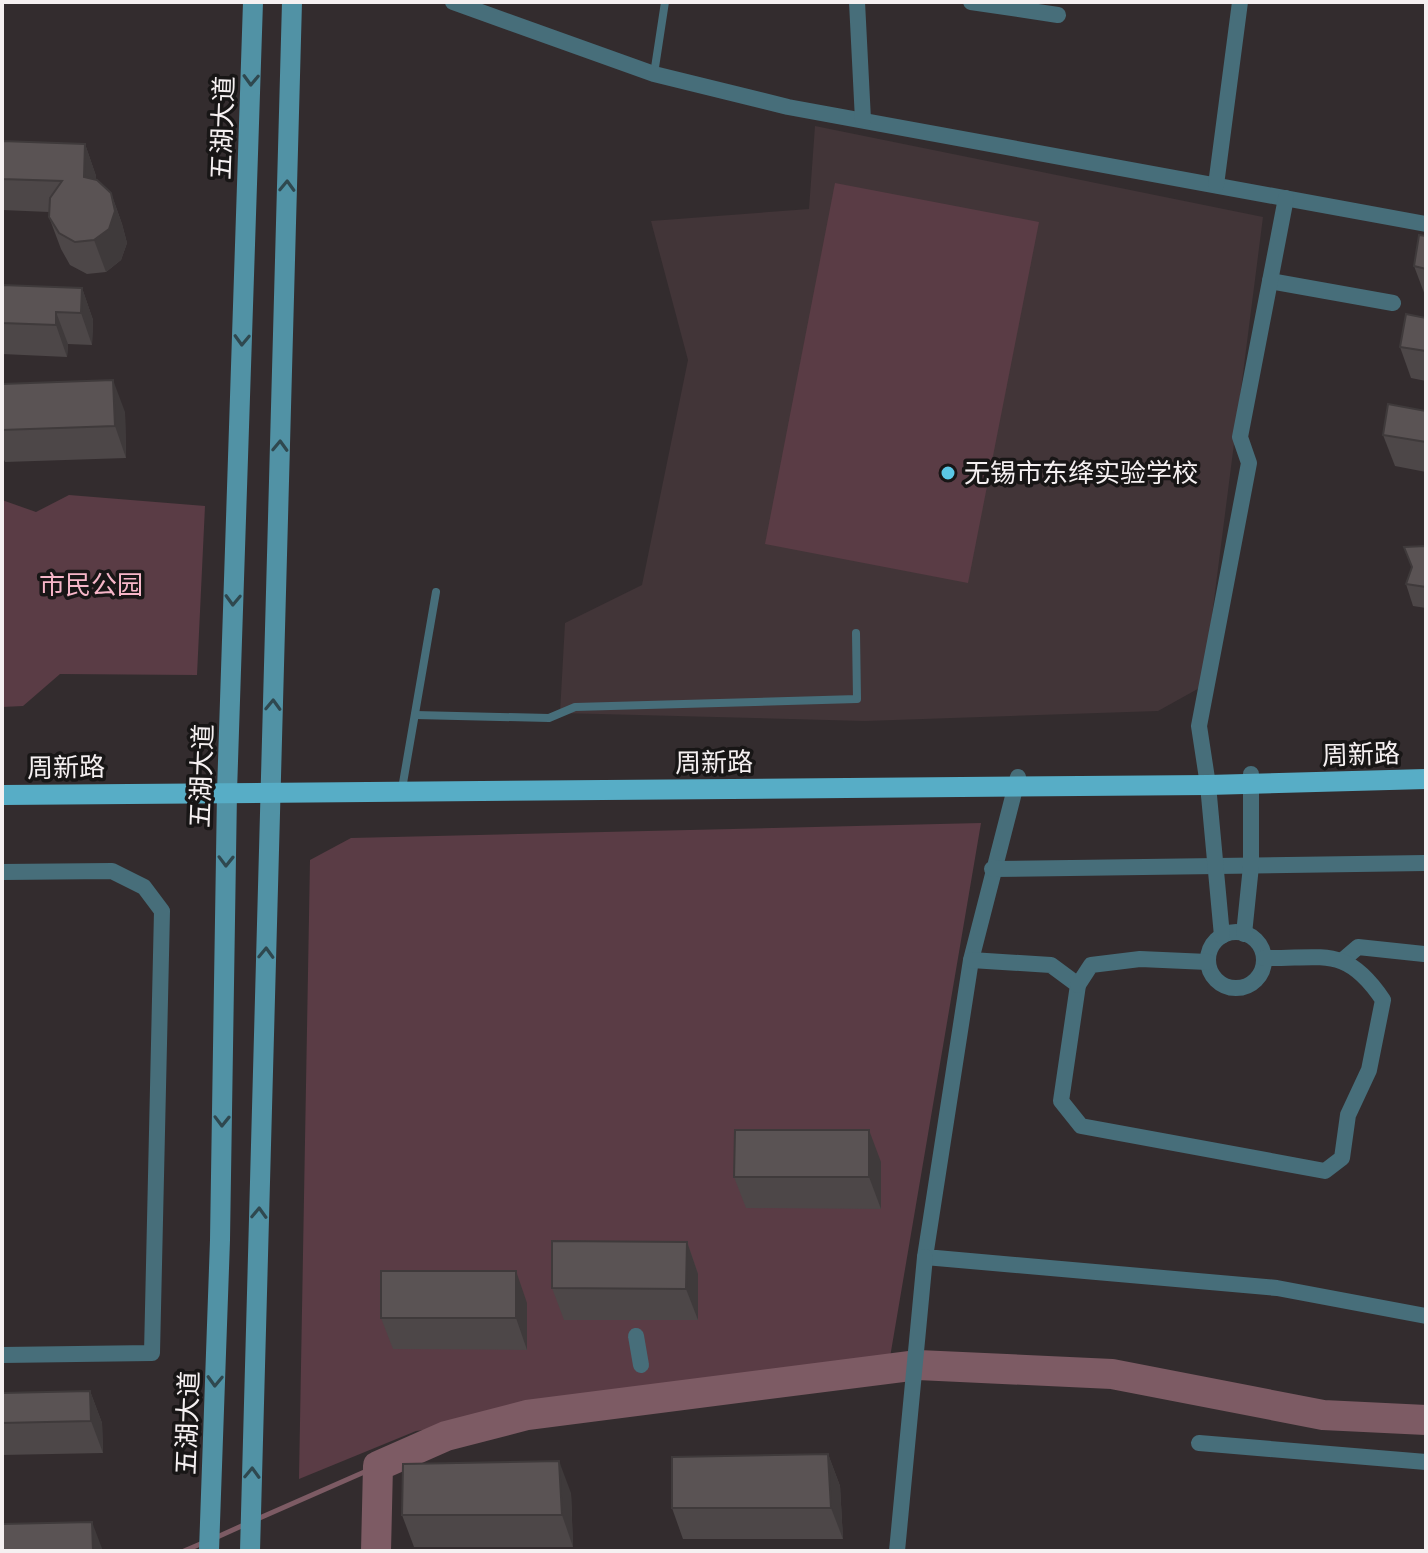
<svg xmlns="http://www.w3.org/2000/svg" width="1428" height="1553" font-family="'Nunito Sans','Noto Sans SC',sans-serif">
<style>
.built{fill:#423538}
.green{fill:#5a3c45}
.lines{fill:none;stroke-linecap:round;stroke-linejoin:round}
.stream{stroke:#7d5b64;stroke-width:5}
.river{stroke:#7d5b64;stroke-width:30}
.lane{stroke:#476e7a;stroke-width:8}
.street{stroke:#476e7a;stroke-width:16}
.secondary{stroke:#5192a5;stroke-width:20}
.primary{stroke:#57adc6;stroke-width:20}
.wall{fill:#4d4748}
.shaded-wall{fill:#3f3a3b}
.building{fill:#5a5354;stroke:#3f3a3b;stroke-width:2}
.oneway{stroke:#2f484f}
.poi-dot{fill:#5bc8e6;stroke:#181616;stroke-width:3}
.labels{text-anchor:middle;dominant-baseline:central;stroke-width:7;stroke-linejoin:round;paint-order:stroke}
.street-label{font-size:26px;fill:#f5f0f1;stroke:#181616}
.poi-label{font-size:26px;fill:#f5f0f1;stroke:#181616;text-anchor:start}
.park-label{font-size:26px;fill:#f6b6c8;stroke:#181616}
</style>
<rect width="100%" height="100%" fill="#332c2e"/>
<!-- built -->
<polygon class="built" points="815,126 1263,217 1203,686 1158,711 865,721 560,713 565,623 642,585 688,360 651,221 809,209"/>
<!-- green -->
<g class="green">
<polygon points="835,183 1039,222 968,583 765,544"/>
<polygon points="69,495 205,506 197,675 60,674 23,706 2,707 2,500 36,512"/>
<polygon points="981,823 888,1369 416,1431 299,1479 310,860 351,838"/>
</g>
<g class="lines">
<!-- stream -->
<g class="stream">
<polyline points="255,1520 378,1466"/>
<polyline points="215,1538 246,1524"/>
<polyline points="184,1551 205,1542"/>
</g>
<!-- river -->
<polyline class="river" points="376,1551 378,1466 446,1436 527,1415 918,1365 1112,1374 1323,1415 1426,1420"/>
<!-- lane -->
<g class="lane">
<polyline points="654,74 665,2"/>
<polyline points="415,715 549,718 575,707 857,699 856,633"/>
<polyline points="403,783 436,592"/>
</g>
<!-- street -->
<g class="street">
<polyline points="453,2 654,74 788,107 1426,224"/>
<polyline points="857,2 863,120"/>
<polyline points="971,2 1058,15"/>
<polyline points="1216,185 1240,2"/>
<polyline points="1270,281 1393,303"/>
<polyline points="1018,777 971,960 925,1257 1277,1288 1426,1316"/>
<polyline points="992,869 1426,863"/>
<polyline points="2,872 112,871 144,887 162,911 152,1353 2,1355"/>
<circle cx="1236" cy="960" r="28"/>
<polyline points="1244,934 1251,866 1251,774"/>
<polyline points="1222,936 1208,785 1199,726 1249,463 1240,437 1286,198"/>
<polyline points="1344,959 1358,947 1424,954"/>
<path d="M971 960 1051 965 1078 985 1061 1101 1081 1126 1325 1171 1342 1158 1348 1115 1369 1070 1383 1000C1346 945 1324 959 1264 958"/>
<polyline points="1078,985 1091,965 1140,959 1208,962"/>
<polyline points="636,1336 641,1365"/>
<polyline points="1199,1443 1426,1462"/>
<polyline points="897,1551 925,1257"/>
</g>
<!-- secondary -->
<g class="secondary">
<polyline points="209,1551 220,1240 227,792 253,2"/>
<polyline points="250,1551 292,2"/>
</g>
<!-- primary -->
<polyline class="primary" points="2,795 1208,785 1426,779"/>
</g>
<!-- wall -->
<g class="wall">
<polygon points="2,141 85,144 96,176 96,180 111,193 122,224 127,243 121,260 106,272 87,274 70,265 61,249 49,217 49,212 2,210"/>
<polygon points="1426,236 1426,298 1414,266"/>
<polygon points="2,285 82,288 93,320 92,345 68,344 67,357 2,354"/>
<polygon points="1426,318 1426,381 1411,378 1400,347"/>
<polygon points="2,384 125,412 126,458 5,462 2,455"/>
<polygon points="1426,411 1426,472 1395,466 1383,435"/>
<polygon points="1426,546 1426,608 1413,606 1406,584"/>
<polygon points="881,1162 881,1209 746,1208 734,1177"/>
<polygon points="687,1242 698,1274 698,1320 564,1320 552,1288"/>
<polygon points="527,1303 527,1350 393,1349 381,1318"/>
<polygon points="90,1391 102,1423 103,1453 2,1455 2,1393"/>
<polygon points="828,1454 840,1486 843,1539 683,1539 672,1508"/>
<polygon points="571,1493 573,1547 414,1547 402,1515"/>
</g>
<!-- shaded-wall -->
<g class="shaded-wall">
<polygon points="85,144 96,176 95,209 84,177"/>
<polygon points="111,193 122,224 127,243 121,260 106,272 94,240"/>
<polygon points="82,288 93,320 92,345 81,313"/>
<polygon points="56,312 68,344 67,357 56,325"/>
<polygon points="113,380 125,412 126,458 115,426"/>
<polygon points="869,1130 881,1162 881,1209 869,1177"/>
<polygon points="687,1242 698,1274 698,1320 686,1289"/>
<polygon points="516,1271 527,1303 527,1350 516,1318"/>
<polygon points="90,1391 102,1423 103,1453 91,1421"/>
<polygon points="828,1454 840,1486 843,1539 831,1508"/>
<polygon points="559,1461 571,1493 573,1547 562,1515"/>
<polygon points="92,1522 103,1551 93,1551"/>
</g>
<!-- building -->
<g class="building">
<polygon points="2,141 85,144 84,177 97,180 111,193 115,211 109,229 94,240 75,242 59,233 49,217 50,198 62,181 2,179"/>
<polygon points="1419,235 1426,236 1426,269 1414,266"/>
<polygon points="2,285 82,288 81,313 56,312 56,325 2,323"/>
<polygon points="1406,314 1426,318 1426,351 1400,347"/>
<polygon points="113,380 115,426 2,430 2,384"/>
<polygon points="1388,404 1426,411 1426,442 1383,435"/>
<polygon points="1426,546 1426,587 1406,584 1412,567 1404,547"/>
<polygon points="735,1130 869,1130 869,1177 734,1177"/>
<polygon points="552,1241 687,1242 686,1289 552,1288"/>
<rect x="381" y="1271" width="135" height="47"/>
<polygon points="90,1391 91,1421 2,1423 2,1393"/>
<polygon points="828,1454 831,1508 672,1508 672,1457"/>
<polygon points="559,1461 562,1515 402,1515 403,1464"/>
<polygon points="92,1522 93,1551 2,1551 2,1524"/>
</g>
<!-- one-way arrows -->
<defs><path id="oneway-chevron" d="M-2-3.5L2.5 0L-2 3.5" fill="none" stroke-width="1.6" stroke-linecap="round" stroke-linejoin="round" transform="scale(2)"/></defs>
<g class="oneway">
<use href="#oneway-chevron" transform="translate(251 80) rotate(92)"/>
<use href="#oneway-chevron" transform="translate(287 186) rotate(-88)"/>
<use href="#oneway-chevron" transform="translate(242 340) rotate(92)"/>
<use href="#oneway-chevron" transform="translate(280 446) rotate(-88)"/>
<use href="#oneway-chevron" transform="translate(233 600) rotate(92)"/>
<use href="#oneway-chevron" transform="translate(273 705) rotate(-88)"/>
<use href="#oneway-chevron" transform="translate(226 861) rotate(91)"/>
<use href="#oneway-chevron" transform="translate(266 953) rotate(-88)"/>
<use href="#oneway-chevron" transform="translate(222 1121) rotate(91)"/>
<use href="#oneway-chevron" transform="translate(259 1213) rotate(-88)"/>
<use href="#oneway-chevron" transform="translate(215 1381) rotate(92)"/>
<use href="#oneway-chevron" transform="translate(252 1473) rotate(-88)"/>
</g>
<!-- markers -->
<circle class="poi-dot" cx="948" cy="473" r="8"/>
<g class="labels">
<!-- street labels -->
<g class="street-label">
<text transform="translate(223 128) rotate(-88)">五湖大道</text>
<text transform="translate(1361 755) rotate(-2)">周新路</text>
<text transform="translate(714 763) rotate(-1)">周新路</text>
<text transform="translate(66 768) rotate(-1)">周新路</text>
<text transform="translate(202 776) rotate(-88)">五湖大道</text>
<text transform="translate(188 1423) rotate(-88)">五湖大道</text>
</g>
<!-- poi labels -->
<g class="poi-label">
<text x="964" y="473">无锡市东绛实验学校</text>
</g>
<!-- park labels -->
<g class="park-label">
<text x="91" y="585">市民公园</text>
</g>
</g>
<!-- border -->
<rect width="1428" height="1553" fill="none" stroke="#f5f0f1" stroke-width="8"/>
</svg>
